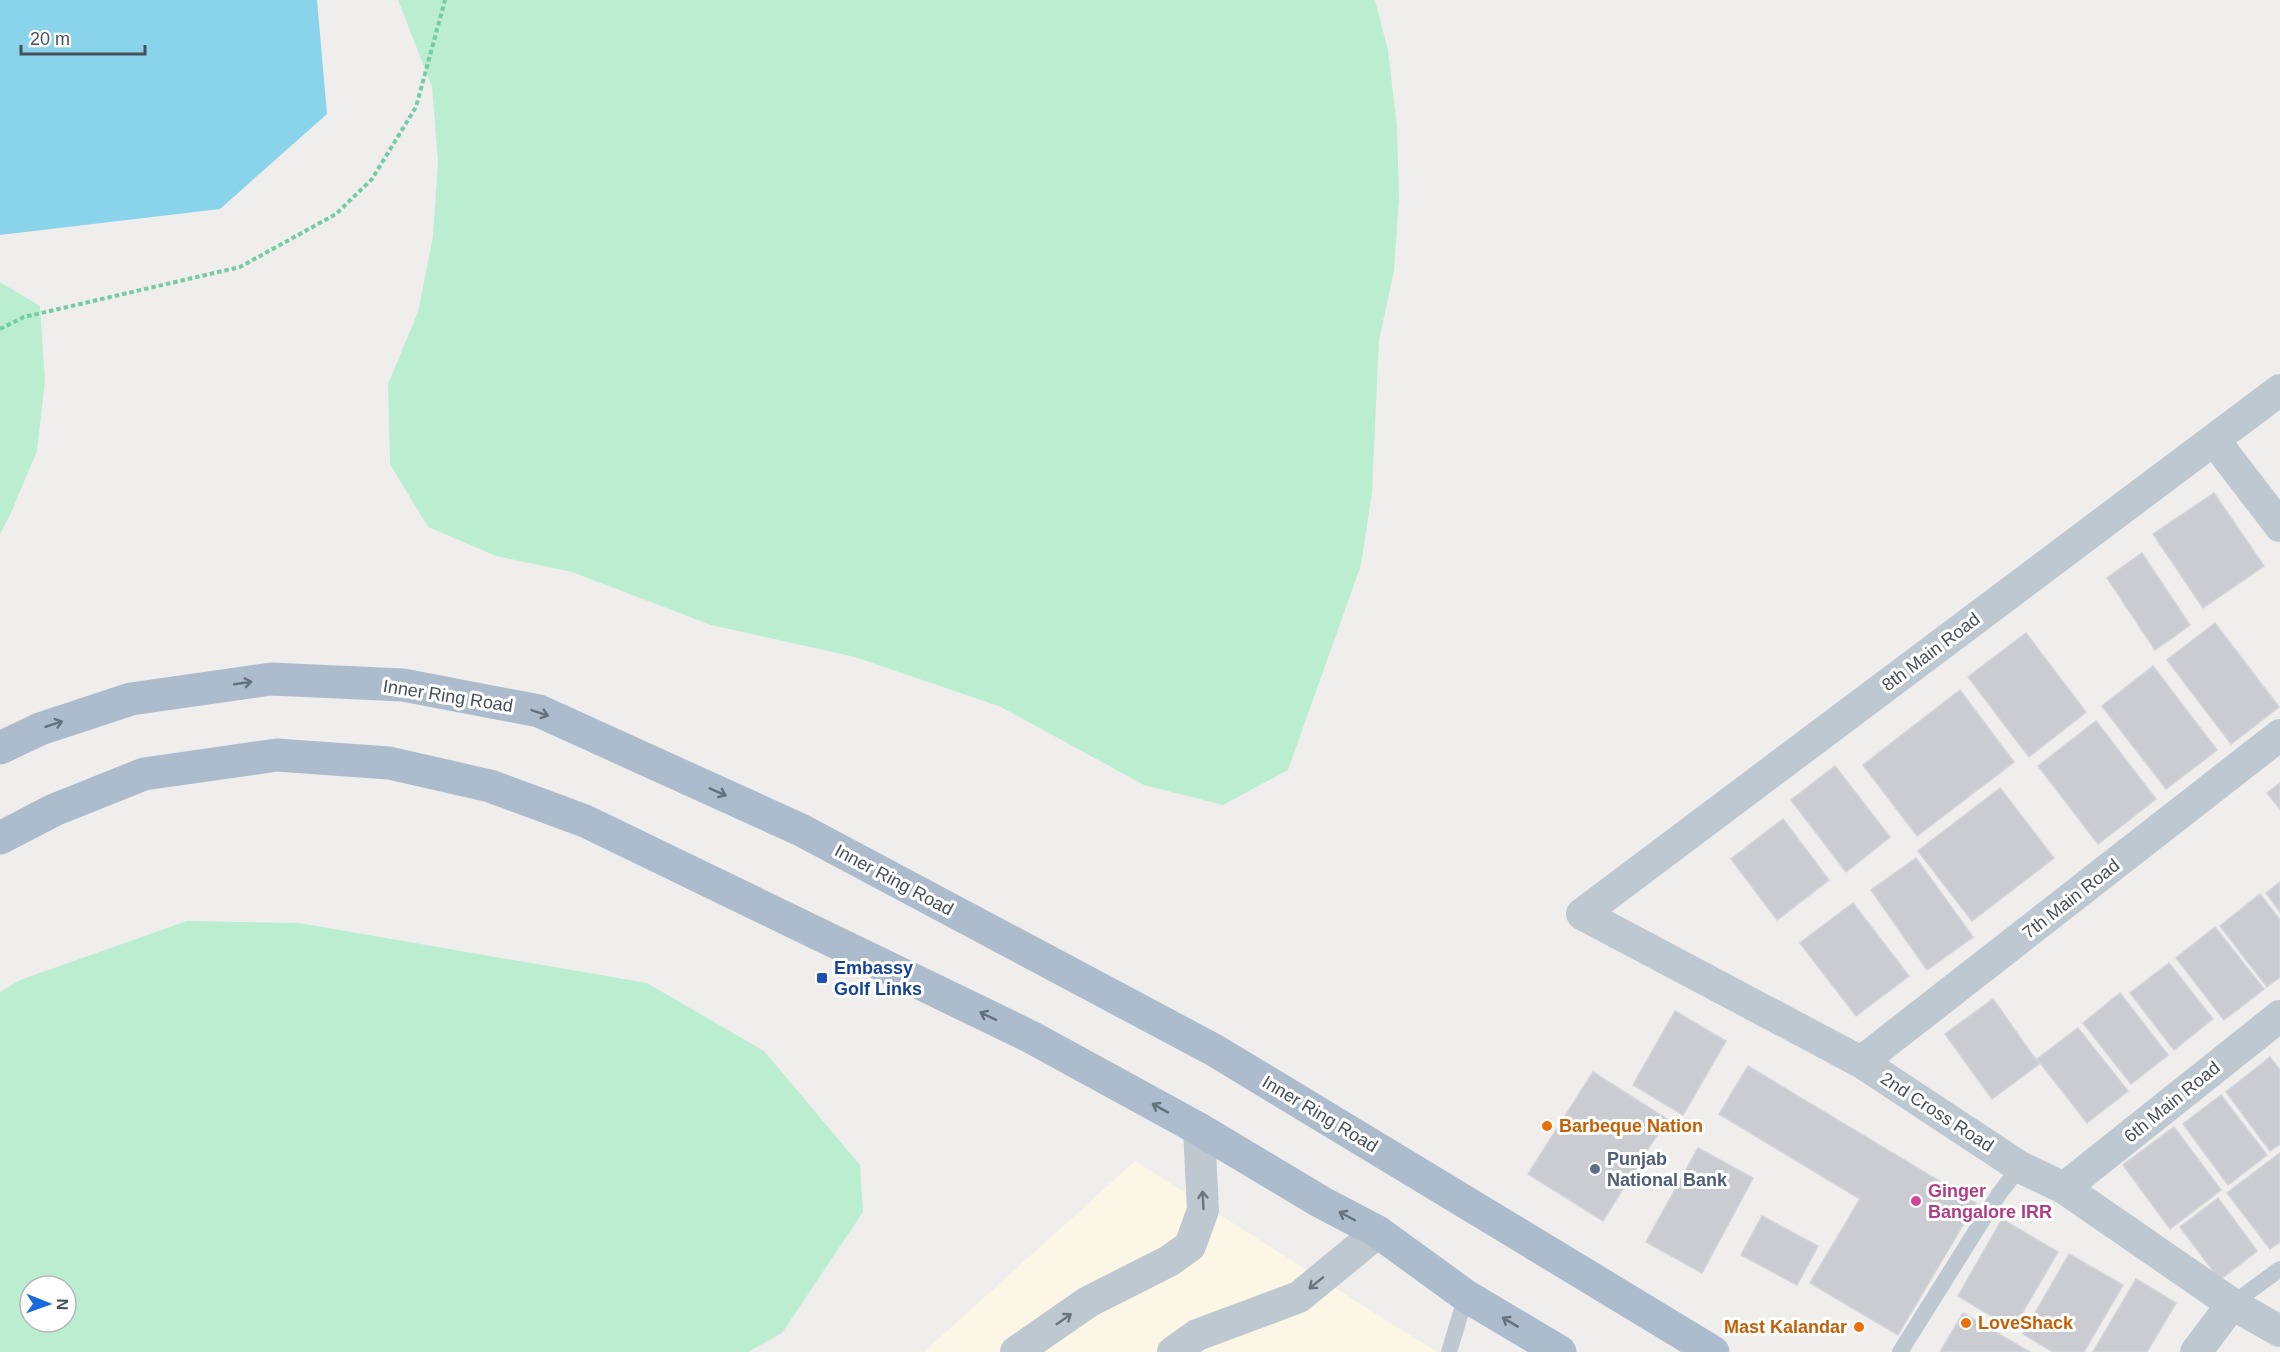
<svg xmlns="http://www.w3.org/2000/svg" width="2280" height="1352" font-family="Arial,sans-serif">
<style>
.commercial{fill:#fcf6e6}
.green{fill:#bbeed1;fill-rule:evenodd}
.water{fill:#89d4eb}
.building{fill:#caccd2;stroke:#d2d4d9;stroke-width:1.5}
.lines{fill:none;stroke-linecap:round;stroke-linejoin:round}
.path{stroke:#74cca3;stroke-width:4;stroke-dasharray:4.5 3;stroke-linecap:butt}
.service{stroke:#bec8d0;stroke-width:16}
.minor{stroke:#bec8d0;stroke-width:32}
.primary{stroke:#adbccd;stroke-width:33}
.oneway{stroke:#65707d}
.oneway2{stroke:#6a747e}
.transit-dot{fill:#1a4fb4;stroke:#fff;stroke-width:2}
.food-dot{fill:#e8710a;stroke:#fff;stroke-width:2}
.service-dot{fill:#5c6f8a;stroke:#fff;stroke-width:2}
.hotel-dot{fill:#d1479c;stroke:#fff;stroke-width:2}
.labels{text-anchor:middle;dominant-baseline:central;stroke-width:6;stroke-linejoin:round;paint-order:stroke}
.street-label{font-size:18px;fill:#46505b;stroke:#fff}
.transit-label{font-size:18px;font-weight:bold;fill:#164399;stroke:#fff;text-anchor:start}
.food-label{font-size:18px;font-weight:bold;fill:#c56008;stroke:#fff;text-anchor:start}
.service-label{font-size:18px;font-weight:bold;fill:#4e5e75;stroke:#fff;text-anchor:start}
.hotel-label{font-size:18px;font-weight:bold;fill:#b23c85;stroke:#fff;text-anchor:start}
</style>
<rect width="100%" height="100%" fill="#f0eeed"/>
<!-- commercial -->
<polygon class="commercial" points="1135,1161 1395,1326 1438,1352 924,1352"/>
<!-- green -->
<g class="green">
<polygon points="398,0 1375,0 1388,50 1397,127 1399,199 1394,271 1379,340 1372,492 1361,565 1288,770 1223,805 1144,785 1001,707 855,657 711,625 572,572 496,556 428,527 390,464 388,384 418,312 433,236 438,161 432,87"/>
<polygon points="0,282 40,306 45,382 37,451 10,515 0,534"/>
<path d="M187 921 299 923 647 983 764 1051 860 1165 863 1212 782 1333 748 1352H0V992L20 980ZM30 1286H66V1322H30Z"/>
</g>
<!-- water -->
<polygon class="water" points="0,0 317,0 327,114 220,209 0,235"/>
<!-- building -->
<g class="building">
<polygon points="2214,493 2264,566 2203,608 2153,534"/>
<polygon points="2142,553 2190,625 2155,650 2107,578"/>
<polygon points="2215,623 2279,707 2231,744 2167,660"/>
<polygon points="2026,633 2086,712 2029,757 1968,677"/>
<polygon points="2153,666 2217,750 2166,789 2102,706"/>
<polygon points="1960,690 2014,762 1917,836 1863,765"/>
<polygon points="2096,721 2156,799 2098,844 2038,766"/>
<polygon points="1835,766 1890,837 1846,872 1791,800"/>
<polygon points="2280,783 2280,809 2267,793"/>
<polygon points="2000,788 2054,858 1972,921 1918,851"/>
<polygon points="1783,819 1829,880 1777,920 1731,859"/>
<polygon points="1916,858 1973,937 1927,970 1871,890"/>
<polygon points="2280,882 2280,912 2266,893"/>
<polygon points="2260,894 2280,920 2280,977 2267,987 2220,926"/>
<polygon points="1853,903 1909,976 1856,1016 1800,943"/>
<polygon points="2215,927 2264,989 2224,1020 2176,958"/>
<polygon points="2169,963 2213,1019 2174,1050 2130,993"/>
<polygon points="2120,993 2168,1055 2131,1084 2083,1023"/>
<polygon points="1993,999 2039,1064 1992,1099 1945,1034"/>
<polygon points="1675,1011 1726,1041 1683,1115 1633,1085"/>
<polygon points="2078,1028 2128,1091 2087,1123 2037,1059"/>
<polygon points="2270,1057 2280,1070 2280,1144 2270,1151 2226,1092"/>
<polygon points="1748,1066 1976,1203 1898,1335 1810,1283 1860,1199 1719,1114"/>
<polygon points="1593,1072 1667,1119 1603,1221 1528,1174"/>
<polygon points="2221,1095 2267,1155 2228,1185 2183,1124"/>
<polygon points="2174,1127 2221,1190 2170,1229 2123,1165"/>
<polygon points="1698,1148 1753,1178 1702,1273 1646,1242"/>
<polygon points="2280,1153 2280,1242 2270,1249 2227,1193"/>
<polygon points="2218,1198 2257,1251 2220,1280 2180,1227"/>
<polygon points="1762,1216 1818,1246 1797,1285 1741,1255"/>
<polygon points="2002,1219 2058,1252 2013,1329 1958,1296"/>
<polygon points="2069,1254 2123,1285 2084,1352 2053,1352 2023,1334"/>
<polygon points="2136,1279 2176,1303 2147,1352 2093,1352"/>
<polygon points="1963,1313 2030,1352 1940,1352"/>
</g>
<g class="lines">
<!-- path -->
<polyline class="path" points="0,329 24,317 240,267 336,214 372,179 416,107 445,0"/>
<!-- service -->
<g class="service">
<polyline points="2232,1304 2280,1269"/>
<polyline points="1449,1352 1466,1296"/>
<polyline points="1900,1352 1999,1194 2020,1167"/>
</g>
<!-- minor -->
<g class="minor">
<polyline points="2280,390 1582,914 1861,1062 2020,1167 2064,1188 2232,1304 2280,1331"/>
<polyline points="2214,440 2280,526"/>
<polyline points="1861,1062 2280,735"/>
<polyline points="2064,1188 2280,1016"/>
<polyline points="1016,1352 1088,1302 1169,1261 1190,1246 1203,1210 1199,1129"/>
<polyline points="1173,1352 1197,1335 1299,1297 1378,1232"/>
<polyline points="2196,1352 2232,1304"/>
</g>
<!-- primary -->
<g class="primary">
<polyline points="0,748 40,729 131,699 271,679 403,685 539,711 801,830 1214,1050 1713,1352"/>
<polyline points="0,838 54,810 144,774 277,755 389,763 490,786 585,821 1031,1037 1199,1129 1321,1202 1378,1232 1466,1296 1560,1352"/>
</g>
</g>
<!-- one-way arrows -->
<defs><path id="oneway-shaft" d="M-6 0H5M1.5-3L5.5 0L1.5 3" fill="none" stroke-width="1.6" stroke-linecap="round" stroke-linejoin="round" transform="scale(1.5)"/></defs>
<g class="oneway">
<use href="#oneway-shaft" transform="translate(243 683) rotate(-8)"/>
<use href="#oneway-shaft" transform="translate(540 713) rotate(19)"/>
<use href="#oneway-shaft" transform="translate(54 724) rotate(-18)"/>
<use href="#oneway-shaft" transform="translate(718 792) rotate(24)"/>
<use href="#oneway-shaft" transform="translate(988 1016) rotate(-154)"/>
<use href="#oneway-shaft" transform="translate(1160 1108) rotate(-151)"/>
<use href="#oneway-shaft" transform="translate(1347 1216) rotate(-152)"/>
<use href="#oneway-shaft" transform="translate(1510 1322) rotate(-149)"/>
</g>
<g class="oneway2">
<use href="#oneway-shaft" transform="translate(1203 1200) rotate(-93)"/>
<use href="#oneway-shaft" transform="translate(1316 1283) rotate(141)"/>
<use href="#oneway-shaft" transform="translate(1064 1319) rotate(-35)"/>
</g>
<!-- markers -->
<rect class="transit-dot" x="816" y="972" width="12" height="12" rx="3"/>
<g class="food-dot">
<circle cx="1547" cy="1126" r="6"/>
<circle cx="1966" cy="1323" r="6"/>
<circle cx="1859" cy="1327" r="6"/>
</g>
<circle class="service-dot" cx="1595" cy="1169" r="6"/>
<circle class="hotel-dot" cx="1916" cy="1201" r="6"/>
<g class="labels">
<!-- street labels -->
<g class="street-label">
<text transform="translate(1931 652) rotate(-37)">8th Main Road</text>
<text transform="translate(448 696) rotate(9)">Inner Ring Road</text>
<text transform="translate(894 880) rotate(28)">Inner Ring Road</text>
<text transform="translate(2071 899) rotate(-38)">7th Main Road</text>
<text transform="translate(2172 1102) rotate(-39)">6th Main Road</text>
<text transform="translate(1937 1112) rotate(33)">2nd Cross Road</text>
<text transform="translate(1320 1114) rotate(31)">Inner Ring Road</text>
</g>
<!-- transit labels -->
<g class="transit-label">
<text x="834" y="968">Embassy<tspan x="834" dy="21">Golf Links</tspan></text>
</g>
<!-- food labels -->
<g class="food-label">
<text x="1559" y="1126">Barbeque Nation</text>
<text x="1978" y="1323">LoveShack</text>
<text x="1847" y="1327" text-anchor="end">Mast Kalandar</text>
</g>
<!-- service labels -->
<g class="service-label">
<text x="1607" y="1159">Punjab<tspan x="1607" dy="21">National Bank</tspan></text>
</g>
<!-- hotel labels -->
<g class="hotel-label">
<text x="1928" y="1191">Ginger<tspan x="1928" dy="21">Bangalore IRR</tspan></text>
</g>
</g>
<!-- north arrow -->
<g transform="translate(48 1304) rotate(91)"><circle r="28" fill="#ffffff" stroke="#b5b9bd" stroke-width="1.5"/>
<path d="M0-4.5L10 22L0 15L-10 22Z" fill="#196adf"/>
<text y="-9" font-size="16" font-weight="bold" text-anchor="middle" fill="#46505b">N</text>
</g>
<!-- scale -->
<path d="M21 45v9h124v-9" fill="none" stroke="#46505b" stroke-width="3"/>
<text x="30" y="45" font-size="18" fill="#46505b" stroke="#ffffff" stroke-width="4.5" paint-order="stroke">20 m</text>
</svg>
